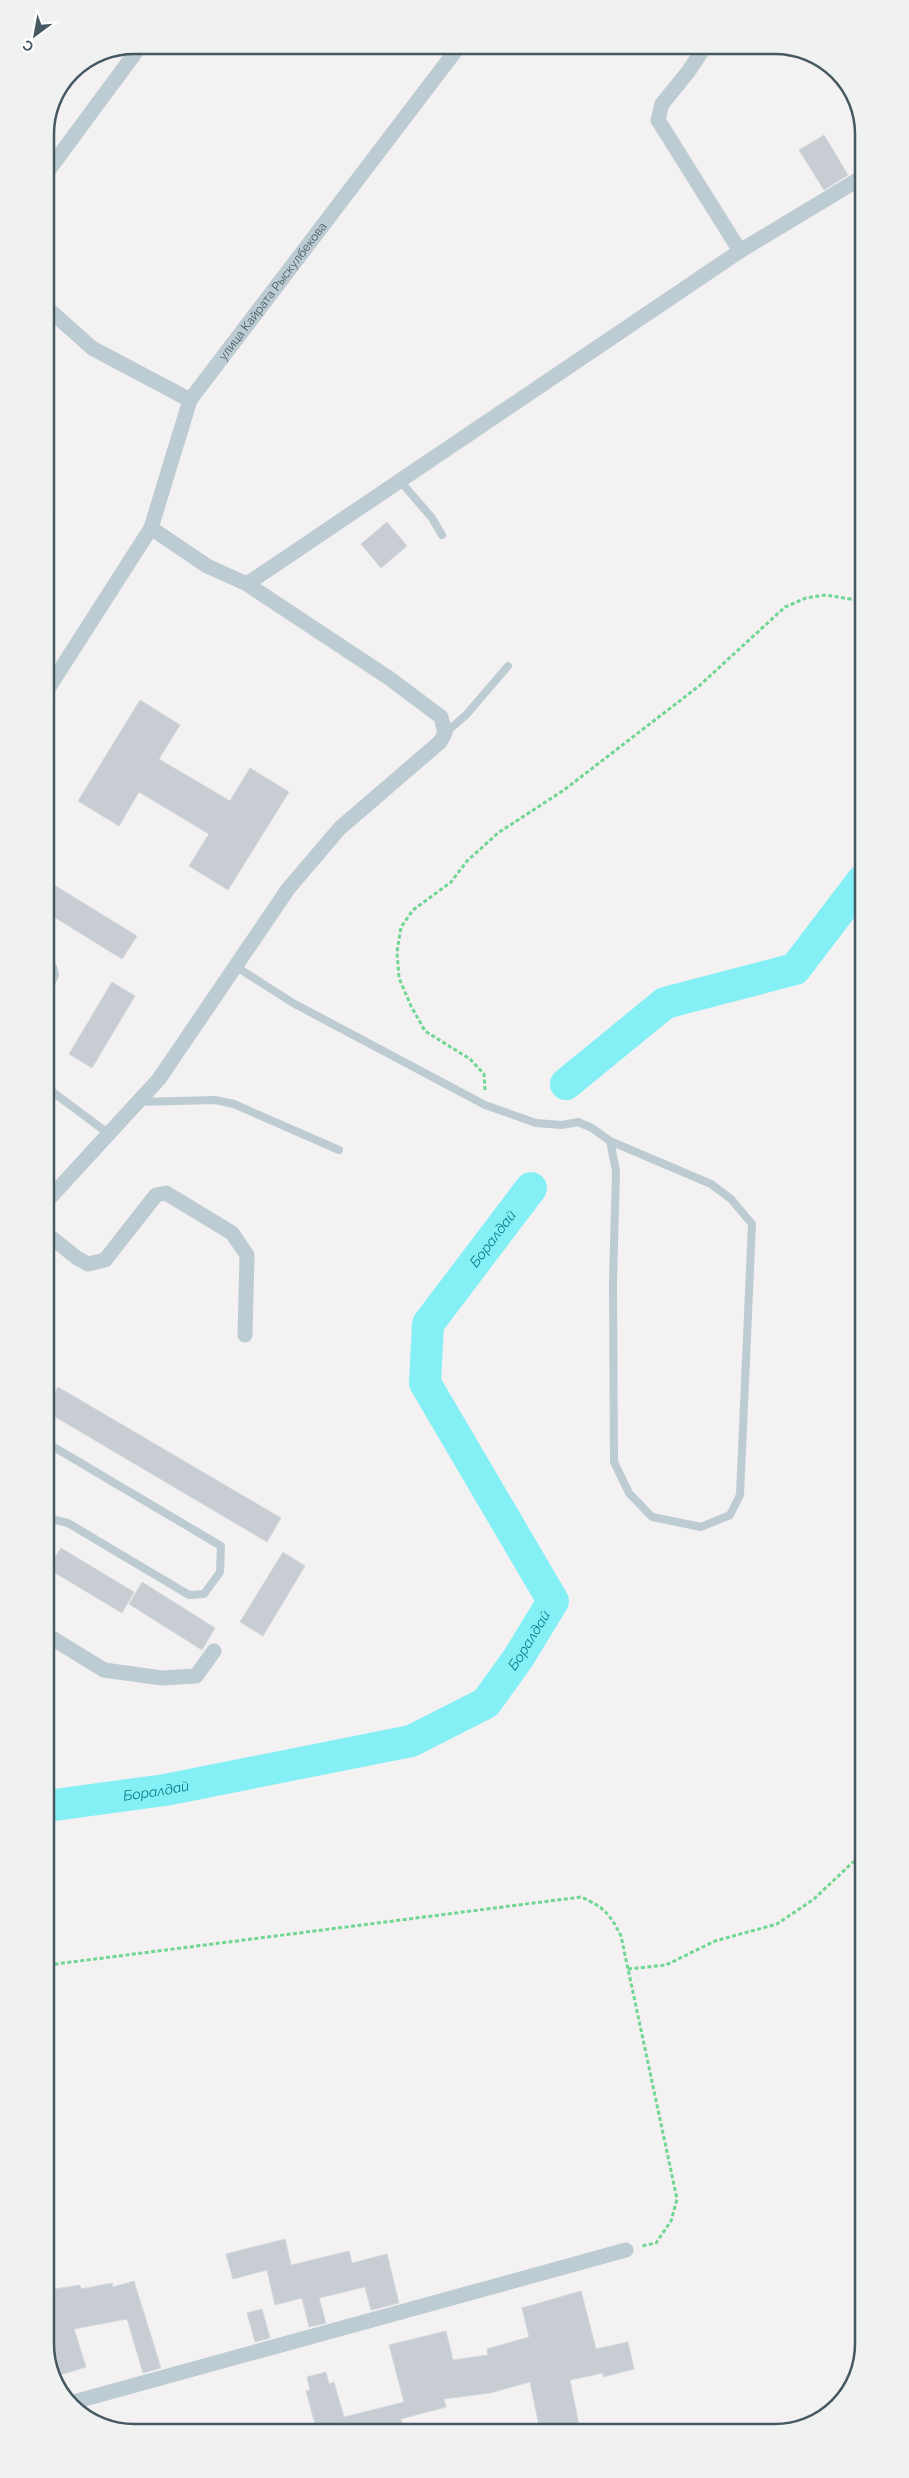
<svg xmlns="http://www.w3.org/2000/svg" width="909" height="2478" font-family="Raleway,sans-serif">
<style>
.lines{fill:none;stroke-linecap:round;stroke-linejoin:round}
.river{stroke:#84f0f6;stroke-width:32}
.building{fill:#c7cdd2;stroke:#d4d8dd}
.path{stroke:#70d693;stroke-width:3;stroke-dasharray:4 2.5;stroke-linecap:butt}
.lane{stroke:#bdcbd2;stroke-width:8}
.street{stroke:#bdcbd2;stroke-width:15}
.labels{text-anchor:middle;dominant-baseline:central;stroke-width:4;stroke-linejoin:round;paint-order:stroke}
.street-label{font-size:12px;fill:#465861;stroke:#fff}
.water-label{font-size:14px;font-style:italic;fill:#058087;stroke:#fff}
.rim{fill:none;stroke:#465861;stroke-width:2.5}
</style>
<rect width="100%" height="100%" fill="#f3f1f1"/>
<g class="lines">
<!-- river -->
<g class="river">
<polyline points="566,1084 665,1003 795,969 862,881"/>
<path id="s1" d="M47 1806 165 1790 411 1741 486 1703 519 1657 553 1601 425 1383 428 1324 531 1188"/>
</g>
</g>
<!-- building -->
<g class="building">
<polygon points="824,135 848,175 824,190 799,150"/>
<polygon points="387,522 407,546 381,568 361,544"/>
<polygon points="140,700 180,725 159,759 230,801 250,768 289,792 228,890 189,866 209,834 139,792 119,826 78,801"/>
<polygon points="46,880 137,936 122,959 46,912"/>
<polygon points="112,982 135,996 92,1068 69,1054"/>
<polygon points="58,1387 281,1518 267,1542 47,1412 47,1405"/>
<polygon points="61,1548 134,1592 122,1613 47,1568 47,1552 55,1557"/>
<polygon points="283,1552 305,1566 263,1636 240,1622"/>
<polygon points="142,1582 215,1628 202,1650 129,1604"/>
<polygon points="285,2239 291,2265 349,2251 352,2263 387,2254 399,2303 371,2310 365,2287 319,2298 326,2323 309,2327 302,2298 275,2305 267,2270 233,2279 226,2254"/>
<polygon points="134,2281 161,2368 143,2373 127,2319 74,2329 86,2367 60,2375 58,2368 50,2370 48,2367 48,2290 80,2285 81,2289 112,2283 113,2287"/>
<polygon points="581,2291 596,2349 628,2342 634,2369 603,2377 603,2373 570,2380 580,2431 540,2431 530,2382 490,2393 444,2399 446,2407 401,2419 405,2432 306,2432 305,2427 315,2424 306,2391 310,2390 307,2377 326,2372 329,2384 334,2382 344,2417 404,2402 389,2345 446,2331 453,2360 488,2355 487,2349 529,2337 522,2308"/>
<polygon points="262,2309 270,2338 255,2342 247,2313"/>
</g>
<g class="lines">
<!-- path -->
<g class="path">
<polyline points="485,1090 484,1074 470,1059 425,1031 411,1006 399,978 397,952 401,927 413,910 451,882 467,861 498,833 564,790 699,686 785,607 806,598 826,595 862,601"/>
<path d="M48 1965 581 1897C604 1907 610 1914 621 1936L677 2199 671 2221 656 2243 641 2246"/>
<polyline points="628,1969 666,1965 715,1941 777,1924 814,1899 852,1863 863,1857"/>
</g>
<!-- lane -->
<g class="lane">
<polyline points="401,482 432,518 442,535"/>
<polyline points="445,733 466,715 508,666"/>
<polyline points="46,963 53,967 55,975 46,994"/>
<polyline points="235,966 293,1003 485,1105 536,1123 562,1125 578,1122 592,1128 610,1141 711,1184 731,1199 752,1224 740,1495 730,1515 701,1527 652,1517 629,1493 614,1462 613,1283 616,1171 610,1141"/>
<polyline points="46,1087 109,1134"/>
<polyline points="138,1102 215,1100 234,1104 339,1150"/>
<polyline points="47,1443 221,1546 220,1572 204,1594 189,1595 68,1523 47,1518"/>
</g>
<!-- street -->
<g class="street">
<polyline points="706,45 688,72 662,104 658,120 740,251"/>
<polyline points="45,175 141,45"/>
<polyline points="45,306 92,348 190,400"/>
<polyline points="151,528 207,566 247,584 740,251 861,178"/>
<path id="s2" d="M46 692 151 528 190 400 460 45"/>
<polyline points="47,1201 159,1079 288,889 340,828 440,742 445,733 441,717 389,678 247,584"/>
<polyline points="47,1234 77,1258 88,1264 105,1260 156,1195 166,1193 232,1233 247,1255 245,1335"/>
<polyline points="47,1635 104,1670 162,1678 196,1676 214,1651"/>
<polyline points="70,2403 626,2250"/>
</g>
</g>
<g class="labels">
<!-- street labels -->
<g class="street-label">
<text stroke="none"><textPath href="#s2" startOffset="465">улица Кайрата Рыскулбекова</textPath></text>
</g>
<!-- water labels -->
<g class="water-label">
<text stroke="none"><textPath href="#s1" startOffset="995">Боралдай</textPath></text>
<text stroke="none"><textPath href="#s1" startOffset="530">Боралдай</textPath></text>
<text stroke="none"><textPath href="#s1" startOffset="110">Боралдай</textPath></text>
</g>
</g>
<!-- crop -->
<path d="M0 0H909V2478H0ZM134 54H775A80 80 0 0 1 855 134V2344A80 80 0 0 1 775 2424H134A80 80 0 0 1 54 2344V134A80 80 0 0 1 134 54Z" fill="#f0f2f2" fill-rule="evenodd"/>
<path class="rim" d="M134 54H775A80 80 0 0 1 855 134V2344A80 80 0 0 1 775 2424H134A80 80 0 0 1 54 2344V134A80 80 0 0 1 134 54Z"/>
<!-- north arrow -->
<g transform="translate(35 35) rotate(212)" stroke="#ffffff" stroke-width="4" paint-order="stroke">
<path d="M0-4L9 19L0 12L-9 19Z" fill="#465861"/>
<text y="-8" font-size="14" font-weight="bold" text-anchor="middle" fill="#465861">С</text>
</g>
</svg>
